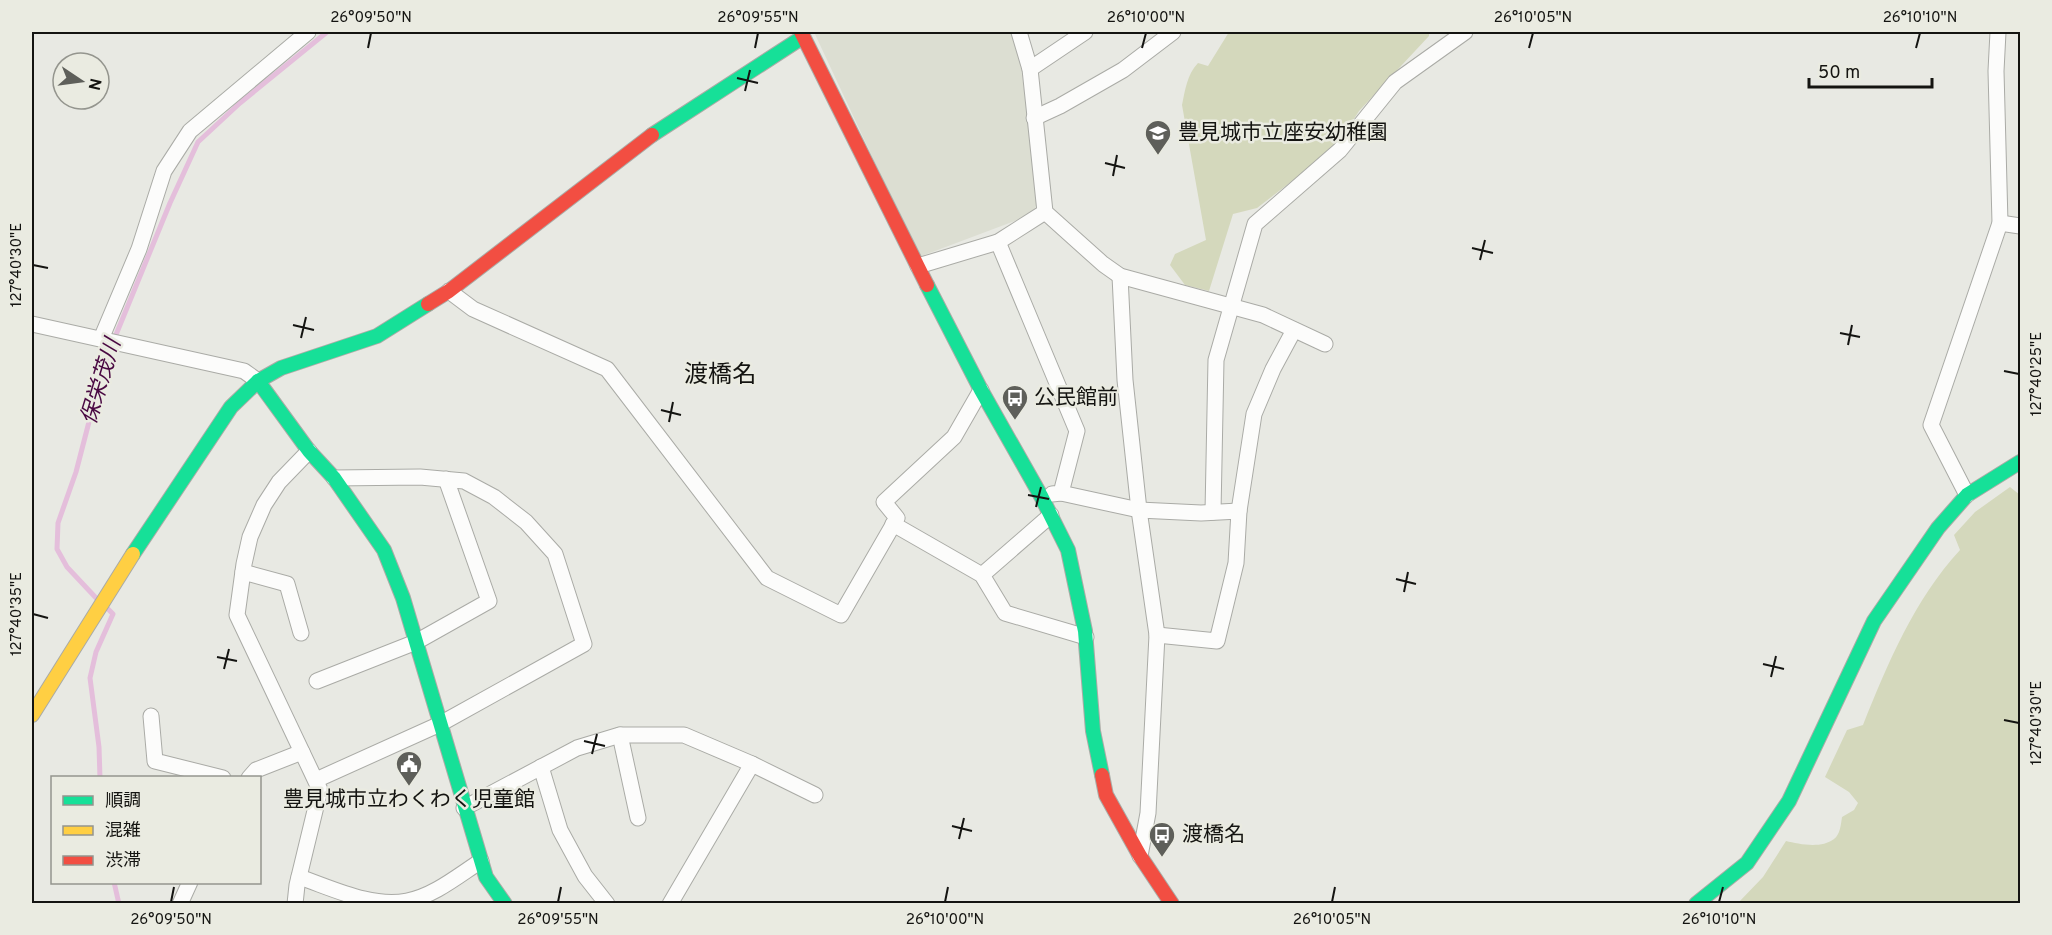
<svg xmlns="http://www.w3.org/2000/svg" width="2052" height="935" font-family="Overpass,'Noto Sans JP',sans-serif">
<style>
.built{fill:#dcded2}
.green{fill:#d4d8bc}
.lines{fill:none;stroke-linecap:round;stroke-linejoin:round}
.stream{stroke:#e4bedb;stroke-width:5}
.street-casing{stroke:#aaaba6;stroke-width:17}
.fast-casing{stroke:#aaaba6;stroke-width:16}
.slow-casing{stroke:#aaaba6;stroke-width:16}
.jam-casing{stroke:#aaaba6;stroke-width:16}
.street{stroke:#fcfcfb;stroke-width:15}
.fast{stroke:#16e098;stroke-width:14}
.slow{stroke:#ffcf43;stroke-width:14}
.jam{stroke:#f24e42;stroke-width:14}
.ticks{fill:none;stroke:#141411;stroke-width:2}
.labels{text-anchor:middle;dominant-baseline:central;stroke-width:5;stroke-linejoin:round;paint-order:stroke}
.poi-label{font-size:21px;fill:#141411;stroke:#eaebe1;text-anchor:start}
.water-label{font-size:22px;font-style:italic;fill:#490842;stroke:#eaebe1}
.quarter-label{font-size:24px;fill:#141411;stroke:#eaebe1}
.neatline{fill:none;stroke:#141411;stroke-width:2}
.ticks-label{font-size:15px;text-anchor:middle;fill:#141411}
</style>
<rect width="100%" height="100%" fill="#e8e9e3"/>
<!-- built -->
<polygon class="built" points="814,32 1016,32 1039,199 1035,208 1025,217 919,257"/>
<!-- green -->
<g class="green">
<path d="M1229 32H1429V36L1359 111 1336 147 1257 208 1233 214 1209 291 1185 285 1170 265 1175 254 1206 240 1182 105C1185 91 1187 74 1198 63L1208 66Z"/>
<path d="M2010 487 2020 495V903H1738L1763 877 1786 841C1799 844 1821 849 1834 839 1840 835 1841 824 1842 817L1854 810 1858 803 1849 792 1825 777 1847 730 1863 725C1888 663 1914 600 1960 550L1954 535 1975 512Z"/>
</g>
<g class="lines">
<!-- stream -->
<g class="stream">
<polyline points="97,599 67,567 57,549 58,523 76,472 104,364 170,203 198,142 240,103 327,32"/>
<polyline points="100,778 99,747 90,678 96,652 113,614 104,605"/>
<polyline points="114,882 119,904"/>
</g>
<!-- street casing -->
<g class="street-casing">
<g id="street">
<polyline points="1019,32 1030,69 1045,212 1103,264 1120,276 1263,315 1325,344"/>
<polyline points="1030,69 1085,32"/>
<polyline points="1034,118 1060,106 1123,70 1173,32"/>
<polyline points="2000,223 2020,226"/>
<polyline points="998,242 1077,431 1061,493 1052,494"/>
<polyline points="918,266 998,242 1045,212"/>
<polyline points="1120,276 1125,380 1139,510 1157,635 1148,813 1140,856"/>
<polyline points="449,291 473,309 607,369 767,578 841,615 897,518 884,502 954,437 981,390"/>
<polyline points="32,324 244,371 258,381"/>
<polyline points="101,339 139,249 164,171 190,131 308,32"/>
<polyline points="1061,493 1139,510 1201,513 1239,511 1236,563 1217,641 1157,635"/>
<polyline points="1967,495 1931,425 2000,223 1996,71 1998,32"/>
<polyline points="1239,511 1254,414 1273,369 1294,330"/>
<polyline points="1213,512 1216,360 1255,224 1340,150 1395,82 1465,32"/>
<polyline points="893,524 982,575 1005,613 1086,637"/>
<polyline points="243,572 287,584 301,633"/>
<polyline points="982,575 1051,515"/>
<polyline points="317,681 416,642 489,601 446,479"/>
<polyline points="151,716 155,761 223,778"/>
<polyline points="620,735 638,818"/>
<polyline points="752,764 815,795"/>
<polyline points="541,767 560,830 585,876 607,904"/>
<polyline points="249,778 256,770 302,752"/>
<polyline points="316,780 440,724 584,644 555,554 526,522 494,497 464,481 420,477 334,478"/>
<polyline points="464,808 577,748 620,735 684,735 752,764 670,904"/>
<path d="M299 877C332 888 371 908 407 901 434 896 459 875 481 861"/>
<polyline points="180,904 190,882"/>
<polyline points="295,904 297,885 320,790 237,615 244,564 250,537 264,505 279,482 309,451"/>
</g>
</g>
<!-- fast casing -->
<g class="fast-casing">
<g id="fast">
<polyline points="652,135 803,37"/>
<polyline points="927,285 981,390 1041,496 1068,550 1085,631 1093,731 1102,775"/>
<polyline points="258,381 309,451 334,478 384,550 403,598 486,877 505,904"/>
<polyline points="133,554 231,407 258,381 281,368 377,336 428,304"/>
<polyline points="1696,904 1747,863 1789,801 1874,621 1938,528 1967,495 2020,462"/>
</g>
</g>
<!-- slow casing -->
<g class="slow-casing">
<polyline id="slow" points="32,715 133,554"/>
</g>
<!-- jam casing -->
<g class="jam-casing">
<g id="jam">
<polyline points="801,32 927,285"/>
<polyline points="428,304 449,291 652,135"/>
<polyline points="1102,775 1106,795 1140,856 1172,904"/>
</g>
</g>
<!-- street -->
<use href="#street" class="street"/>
<!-- fast -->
<use href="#fast" class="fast"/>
<!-- slow -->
<use href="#slow" class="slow"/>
<!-- jam -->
<use href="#jam" class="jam"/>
</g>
<!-- ticks -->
<path class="ticks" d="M368 48 371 33M755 48 758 33M1142 48 1146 33M1529 48 1533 33M1916 48 1920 33M737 78 758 83M745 91 750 70M1105 163 1125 168M1113 176 1117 155M1472 248 1493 253M1480 260 1485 240M33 265 48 268M293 325 314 330M1840 333 1860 337M301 338 306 317M1848 345 1852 325M2004 371 2019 374M661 410 681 415M669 422 673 402M1028 495 1049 499M1036 507 1041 487M1396 579 1416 584M1404 592 1408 572M33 614 48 618M217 657 237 661M1763 664 1784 669M224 669 229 649M1771 677 1776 656M2004 720 2019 723M584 741 605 746M592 754 597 734M952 826 972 831M959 839 964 818M171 902 174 887M558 902 561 887M945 902 948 887M1332 902 1335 887M1719 902 1723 887"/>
<!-- icons -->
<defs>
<g id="school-pin" transform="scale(1.35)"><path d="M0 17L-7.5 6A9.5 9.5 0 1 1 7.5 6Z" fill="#5e5f5a" stroke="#eaebe1"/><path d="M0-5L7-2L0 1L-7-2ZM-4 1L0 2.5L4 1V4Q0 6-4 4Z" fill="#fff"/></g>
<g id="bus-pin" transform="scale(1.35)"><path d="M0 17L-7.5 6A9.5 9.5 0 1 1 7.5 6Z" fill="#5e5f5a" stroke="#eaebe1"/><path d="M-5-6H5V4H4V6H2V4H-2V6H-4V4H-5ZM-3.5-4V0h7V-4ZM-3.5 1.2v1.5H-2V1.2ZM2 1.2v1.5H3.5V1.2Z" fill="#fff"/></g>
<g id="civic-pin" transform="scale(1.35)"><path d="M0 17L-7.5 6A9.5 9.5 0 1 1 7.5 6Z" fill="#5e5f5a" stroke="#eaebe1"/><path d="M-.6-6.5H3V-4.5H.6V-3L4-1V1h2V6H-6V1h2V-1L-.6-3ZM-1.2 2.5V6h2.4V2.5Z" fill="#fff"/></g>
</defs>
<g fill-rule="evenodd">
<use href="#school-pin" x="1158" y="133"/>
<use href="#bus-pin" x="1015" y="398"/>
<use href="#civic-pin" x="409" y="764"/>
<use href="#bus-pin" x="1162" y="835"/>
</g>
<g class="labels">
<!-- poi labels -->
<g class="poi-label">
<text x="1178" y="133">豊見城市立座安幼稚園</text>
<text x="1034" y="398">公民館前</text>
<text x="409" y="800" text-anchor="middle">豊見城市立わくわく児童館</text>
<text x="1182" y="835">渡橋名</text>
</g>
<!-- water labels -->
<g class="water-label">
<text transform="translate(102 382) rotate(-73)">保栄茂川</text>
</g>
<!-- quarter labels -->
<g class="quarter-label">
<text x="720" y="376">渡橋名</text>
</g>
</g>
<!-- border -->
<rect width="2052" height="935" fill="none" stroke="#eaebe1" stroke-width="66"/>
<!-- legend -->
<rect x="51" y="776" width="210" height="108" fill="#eaebe1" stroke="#94958e" stroke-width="1.5"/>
<rect x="63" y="796" width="30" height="9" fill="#16e098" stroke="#94958e" stroke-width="1.5"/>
<text x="105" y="806" font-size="18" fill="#141411">順調</text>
<rect x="63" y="826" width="30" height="9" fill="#ffcf43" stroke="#94958e" stroke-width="1.5"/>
<text x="105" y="836" font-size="18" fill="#141411">混雑</text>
<rect x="63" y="856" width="30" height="9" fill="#f24e42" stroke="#94958e" stroke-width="1.5"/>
<text x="105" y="866" font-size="18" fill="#141411">渋滞</text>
<!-- north arrow -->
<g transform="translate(81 81) rotate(103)"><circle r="28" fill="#eaebe1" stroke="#94958e" stroke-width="1.5"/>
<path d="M0-4.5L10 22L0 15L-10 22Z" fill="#5e5f5a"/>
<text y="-9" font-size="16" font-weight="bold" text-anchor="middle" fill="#141411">N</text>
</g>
<!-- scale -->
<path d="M1809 78v9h123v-9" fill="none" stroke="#141411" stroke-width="3"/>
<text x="1818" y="78" font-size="18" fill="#141411" stroke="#eaebe1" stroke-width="4.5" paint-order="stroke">50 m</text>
<rect x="33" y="33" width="1986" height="869" class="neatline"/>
<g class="ticks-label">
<text x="371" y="22">26°09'50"N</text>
<text x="758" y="22">26°09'55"N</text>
<text x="1146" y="22">26°10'00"N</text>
<text x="1533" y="22">26°10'05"N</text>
<text x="1920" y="22">26°10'10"N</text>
<text transform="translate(16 265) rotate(-90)" y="5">127°40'30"E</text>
<text transform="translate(2036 374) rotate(-90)" y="5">127°40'25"E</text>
<text transform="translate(16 614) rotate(-90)" y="5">127°40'35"E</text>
<text transform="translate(2036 723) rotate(-90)" y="5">127°40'30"E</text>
<text x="171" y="924">26°09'50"N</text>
<text x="558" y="924">26°09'55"N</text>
<text x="945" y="924">26°10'00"N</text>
<text x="1332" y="924">26°10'05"N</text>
<text x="1719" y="924">26°10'10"N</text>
</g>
</svg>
